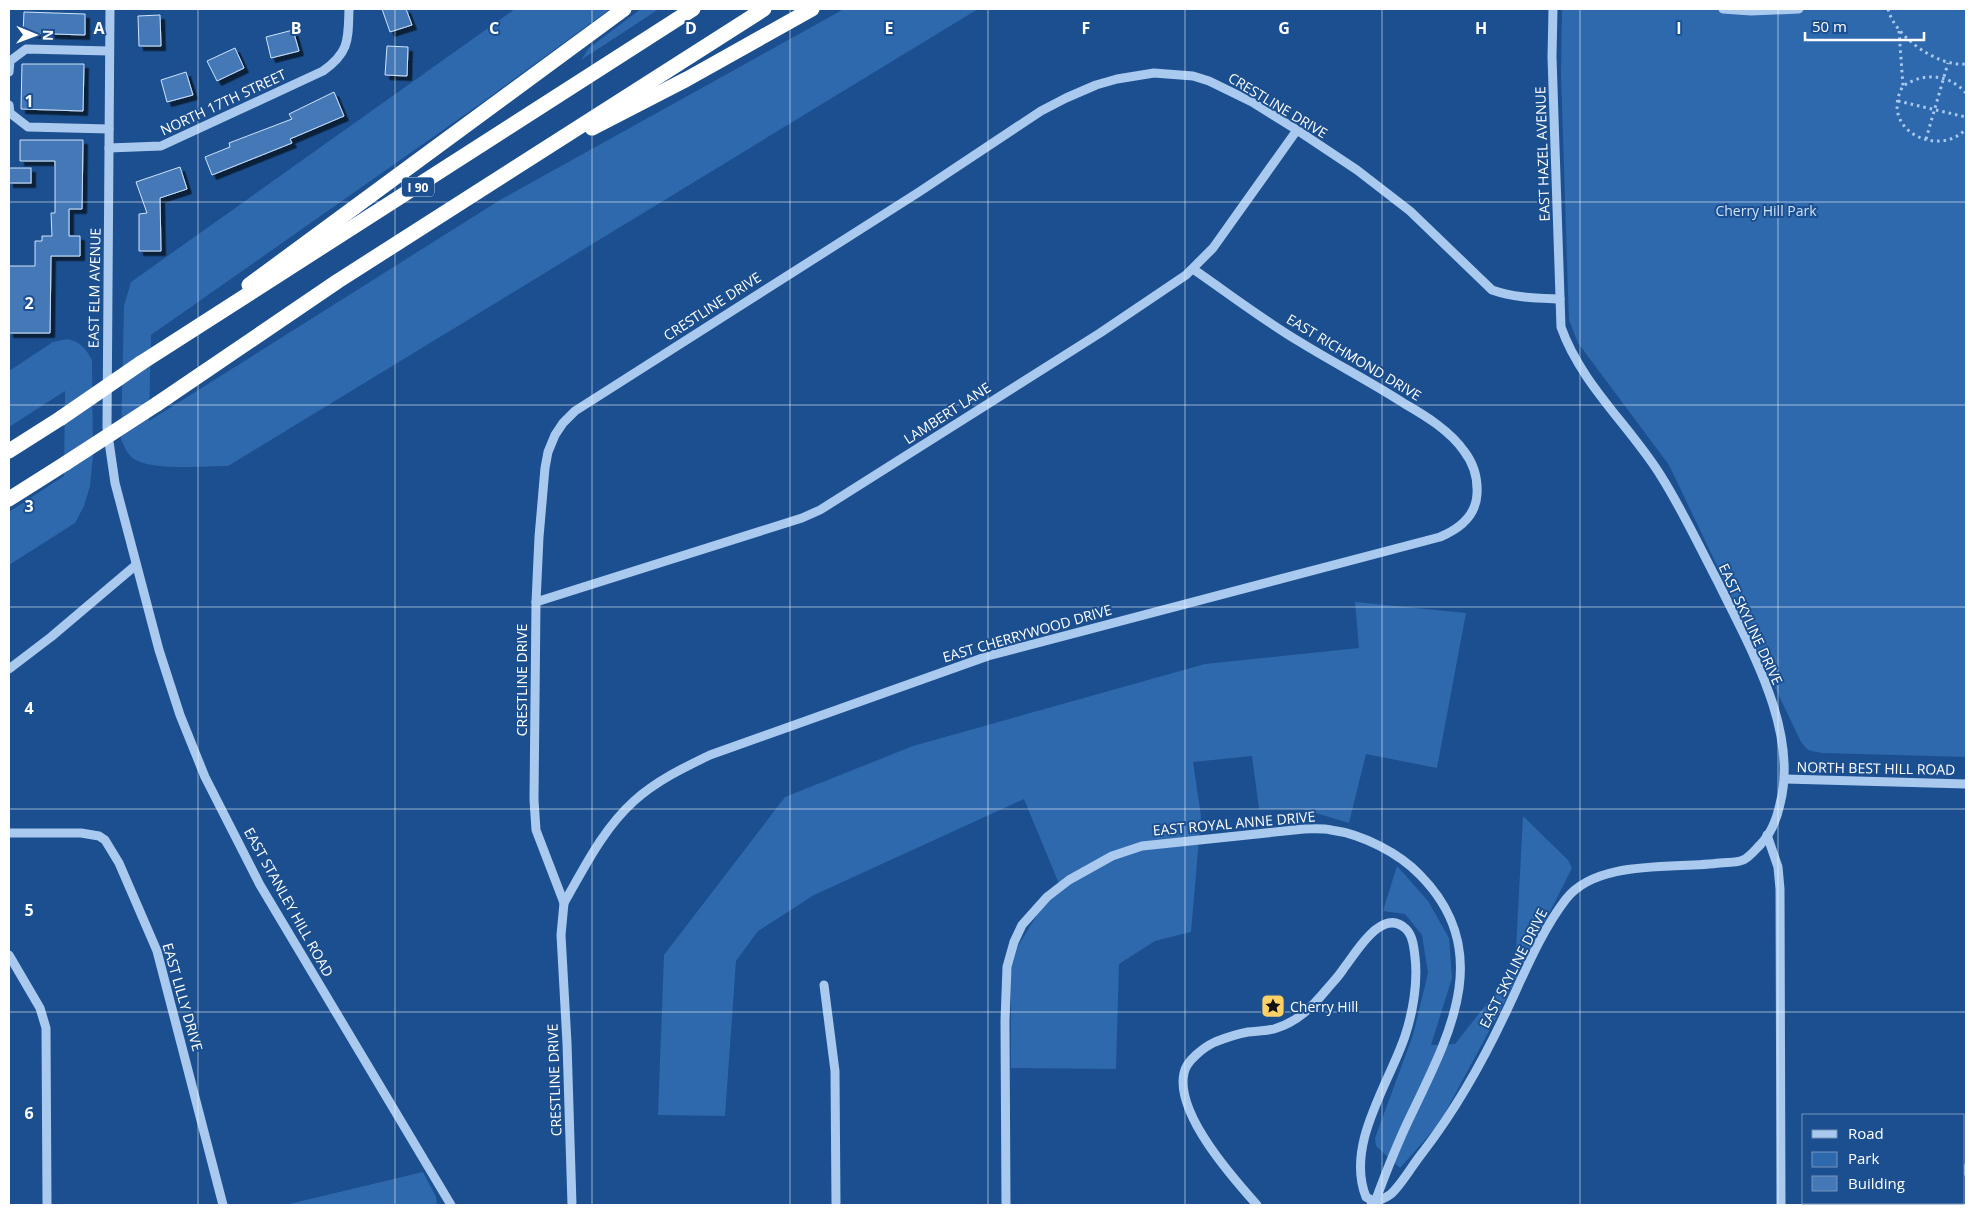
<svg xmlns="http://www.w3.org/2000/svg" width="1975" height="1214" font-family="'Open Sans',sans-serif">
<style>
.green{fill:#2e69ad}
.building{fill:#4478b7;stroke:#cfe3fa;filter:url(#shadow)}
.lines{fill:none;stroke-linecap:round;stroke-linejoin:round}
.path{stroke:#a9c9ee;stroke-width:3;stroke-dasharray:2.5 4;stroke-linecap:butt}
.minor{stroke:#a9c9ee;stroke-width:9}
.highway{stroke:#fff;stroke-width:15}
.highway-bridge{stroke:#fff;stroke-width:15}
.grid{fill:none;stroke:#fff;stroke-width:1;stroke-opacity:0.55}
.labels{text-anchor:middle;dominant-baseline:central;stroke-width:4;stroke-linejoin:round;paint-order:stroke}
.shield{fill:#1b4f8f;stroke:#bbcadd;stroke-width:1}
.shield-label{font-size:12px;font-weight:bold;fill:#fff}
.street-label{font-size:14px;fill:#fff;stroke:#1b4f8f}
.park-label{font-size:14px;fill:#cfe3fa;stroke:#1b4f8f}
.poi-label{font-size:14px;fill:#fff;stroke:#1b4f8f;text-anchor:start}
.grid-label{font-size:16px;text-anchor:middle;font-weight:bold;fill:#fff;stroke:#1b4f8f;stroke-width:4;stroke-linejoin:round;paint-order:stroke}
</style>
<defs>
<filter id="shadow"><feDropShadow dx="4.5" dy="4.5" stdDeviation="0" flood-color="#0009"/></filter>
</defs>
<rect width="100%" height="100%" fill="#1b4f8f"/>
<!-- green -->
<g class="green">
<path d="M515 9H610L480 104 151 335 149 421 500 200 844 9H978L228 466C204 466 153 471 134 459 127 454 124 446 121 439L124 306 131 282Z"/>
<polygon points="641,9 659,9 581,60 589,48"/>
<polygon points="1562,9 1966,9 1966,757 1822,753 1808,750 1801,742 1669,465 1578,343 1569,320 1568,293 1561,74"/>
<path d="M67 339C81 342 85 348 92 360L93 455 90 486 84 506 75 523 9 565V512L64 476 65 391 9 427V371L53 342Z"/>
<polygon points="1355,602 1466,613 1437,768 1366,754 1349,823 1302,809 1259,809 1252,756 1193,762 1201,816 1191,932 1155,941 1119,964 1116,1069 1011,1068 1011,971 1018,946 1043,905 1062,891 1024,799 814,895 758,931 736,961 725,1116 658,1115 664,955 785,797 913,746 1205,664 1359,648"/>
<polygon points="1523,816 1568,860 1572,868 1501,1009 1439,1124 1400,1168 1376,1146 1375,1138 1413,1035 1428,973 1422,935 1405,914 1383,911 1397,866 1428,901 1449,938 1452,978 1431,1045 1455,1044 1515,968"/>
<polygon points="423,1172 436,1197 437,1205 285,1205"/>
</g>
<!-- building -->
<g class="building">
<polygon points="382,9 406,9 412,25 390,32"/>
<polygon points="24,12 85,14 85,35 23,33"/>
<polygon points="160,15 161,46 139,46 138,16"/>
<polygon points="293,30 299,51 271,58 266,37"/>
<polygon points="387,46 408,47 407,76 385,75"/>
<polygon points="235,48 244,68 217,81 207,61"/>
<polygon points="22,64 84,64 83,111 21,109"/>
<polygon points="186,72 193,95 167,102 161,80"/>
<polygon points="334,92 344,116 290,139 292,143 212,175 205,157 230,147 229,143 292,119 289,114"/>
<polygon points="20,140 83,140 82,209 69,209 69,236 80,236 80,256 51,256 50,333 9,333 9,266 35,266 35,241 42,241 42,236 52,236 51,213 55,213 55,161 20,161"/>
<polygon points="180,167 187,189 160,198 161,251 139,251 139,214 147,213 136,182"/>
<rect x="9" y="168" width="22" height="15"/>
</g>
<g class="lines">
<!-- path -->
<g class="path">
<path d="M1888 9C1895 37 1938 67 1966 64"/>
<polyline points="1899,31 1903,86"/>
<path d="M1966 93C1949 74 1924 72 1903 86 1878 129 1938 159 1966 129"/>
<polyline points="1898,101 1966,117"/>
<polyline points="1926,139 1948,63"/>
</g>
<!-- minor -->
<g class="minor">
<polyline points="110,9 107,428 115,483 159,650 180,715 205,777 260,885 451,1205"/>
<polyline points="1723,9 1751,11 1799,9"/>
<polyline points="9,72 10,61 26,49 109,51"/>
<polyline points="9,105 10,113 28,127 109,129"/>
<path d="M109 148 161 146 323 71C350 52 348 39 349 9"/>
<polyline points="536,602 802,518 820,510 1100,333 1186,275 1213,248 1297,130"/>
<polyline points="9,669 51,637 136,565"/>
<polyline points="1785,779 1966,784"/>
<polyline points="9,833 81,833 99,836 105,840 119,863 157,951 223,1205"/>
<polyline points="1767,835 1778,867 1780,889 1781,1205"/>
<path d="M564 903C584 868 603 829 634 801 656 781 683 768 710 755L988 656 1440 537C1459 529 1476 516 1477 494 1478 477 1474 464 1464 451 1450 431 1426 416 1405 404 1371 382 1334 363 1300 342 1263 320 1228 293 1193 269"/>
<polyline points="9,955 40,1008 46,1028 47,1205"/>
<polyline points="824,985 835,1071 836,1205"/>
<polyline points="1964,1171 1966,1168"/>
<path d="M572 1205 567 1043 561 935 564 903 536 830 534 800 536 602 539 537 545 468 548 452 555 435 563 423 575 411 919 192 1041 111 1066 98 1096 85 1117 79 1154 73 1193 76 1209 81 1252 102 1297 130 1357 170 1410 211 1492 290C1515 298 1536 298 1560 299"/>
<path d="M1006 1205 1005 1021 1007 967 1014 942 1022 925 1047 897 1069 880 1112 856 1142 846 1304 829C1313 829 1322 828 1331 830 1362 834 1399 853 1420 875 1495 951 1450 1034 1411 1115 1397 1144 1386 1172 1375 1202"/>
<path d="M1257 1205C1232 1177 1175 1113 1184 1073 1186 1061 1204 1047 1215 1042 1225 1038 1237 1034 1248 1032 1256 1031 1266 1031 1274 1029 1298 1022 1312 1007 1327 989 1333 982 1339 976 1344 968 1356 953 1382 906 1406 929 1413 936 1414 948 1415 957 1418 982 1413 1012 1405 1036 1389 1084 1345 1145 1366 1197L1375 1202"/>
<path d="M1371 1205C1377 1201 1386 1198 1391 1194 1402 1184 1413 1164 1423 1152 1456 1109 1483 1061 1506 1012 1524 974 1540 933 1566 899 1597 859 1674 869 1720 863 1727 862 1737 863 1743 860 1749 858 1756 849 1760 845 1771 834 1777 818 1780 804 1799 731 1750 648 1719 584 1700 548 1683 511 1661 476 1630 426 1581 384 1561 327L1552 57 1553 9"/>
<polyline points="1925,1205 1927,1203"/>
</g>
<!-- highway -->
<g class="highway">
<polyline points="592,128 687,79 812,9"/>
<polyline points="249,285 624,9"/>
<polyline points="141,363 693,9"/>
<polyline points="157,404 338,281 764,9"/>
<polyline points="9,451 61,418"/>
<polyline points="9,499 66,463"/>
</g>
<!-- highway-bridge -->
<g class="highway-bridge">
<polyline points="61,418 141,363"/>
<polyline points="66,463 157,404"/>
</g>
</g>
<!-- grid -->
<path class="grid" d="M198 9V1205M395 9V1205M592 9V1205M790 9V1205M988 9V1205M1185 9V1205M1382 9V1205M1580 9V1205M1778 9V1205M9 202H1966M9 405H1966M9 607H1966M9 809H1966M9 1012H1966"/>
<!-- icons -->
<defs>
<g id="sight-square" transform="scale(1.25)"><rect x="-9" y="-9" width="18" height="18" rx="4" fill="#ffd166" stroke="#1b4f8f"/><path d="M0-6L1.8-2.2L6-1.7L2.9 1.2L3.7 5.4L0 3.3L-3.7 5.4L-2.9 1.2L-6-1.7L-1.8-2.2Z" fill="#111"/></g>
</defs>
<g fill-rule="evenodd">
<use href="#sight-square" x="1273" y="1006"/>
</g>
<g class="labels">
<!-- shield labels -->
<rect class="shield" x="402" y="177.5" width="32" height="19" rx="4"/>
<g class="shield-label">
<text x="418" y="187">I 90</text>
</g>
<!-- street labels -->
<g class="street-label">
<text transform="translate(223 102) rotate(-25)">NORTH 17TH STREET</text>
<text transform="translate(1278 105) rotate(31)">CRESTLINE DRIVE</text>
<text transform="translate(1542 154) rotate(-92)">EAST HAZEL AVENUE</text>
<text transform="translate(94 288) rotate(-89)">EAST ELM AVENUE</text>
<text transform="translate(712 306) rotate(-33)">CRESTLINE DRIVE</text>
<text transform="translate(1354 357) rotate(31)">EAST RICHMOND DRIVE</text>
<text transform="translate(947 413) rotate(-33)">LAMBERT LANE</text>
<text transform="translate(1751 624) rotate(65)">EAST SKYLINE DRIVE</text>
<text transform="translate(1027 633) rotate(-16)">EAST CHERRYWOOD DRIVE</text>
<text transform="translate(521 680) rotate(-90)">CRESTLINE DRIVE</text>
<text transform="translate(1876 768) rotate(1)">NORTH BEST HILL ROAD</text>
<text transform="translate(1234 823) rotate(-5)">EAST ROYAL ANNE DRIVE</text>
<text transform="translate(289 902) rotate(61)">EAST STANLEY HILL ROAD</text>
<text transform="translate(1513 968) rotate(-63)">EAST SKYLINE DRIVE</text>
<text transform="translate(183 997) rotate(74)">EAST LILLY DRIVE</text>
<text transform="translate(554 1080) rotate(-92)">CRESTLINE DRIVE</text>
</g>
<!-- park labels -->
<g class="park-label">
<text x="1766" y="210">Cherry Hill Park</text>
</g>
<!-- poi labels -->
<g class="poi-label">
<text x="1290" y="1006">Cherry Hill</text>
</g>
</g>
<g class="grid-label">
<text x="99" y="34">A</text>
<text x="296" y="34">B</text>
<text x="494" y="34">C</text>
<text x="691" y="34">D</text>
<text x="889" y="34">E</text>
<text x="1086" y="34">F</text>
<text x="1284" y="34">G</text>
<text x="1481" y="34">H</text>
<text x="1679" y="34">I</text>
<text x="29" y="107">1</text>
<text x="29" y="309">2</text>
<text x="29" y="512">3</text>
<text x="29" y="714">4</text>
<text x="29" y="916">5</text>
<text x="29" y="1119">6</text>
</g>
<!-- border -->
<rect width="1975" height="1214" fill="none" stroke="#ffffff" stroke-width="20"/>
<!-- legend -->
<rect x="1802" y="1114" width="162" height="90" fill="#1b4f8f" stroke="#7695bc"/>
<rect x="1812" y="1130" width="25" height="8" fill="#a9c9ee" stroke="#7695bc"/>
<text x="1848" y="1139" font-size="15" fill="#ffffff">Road</text>
<rect x="1812" y="1152" width="25" height="15" fill="#2e69ad" stroke="#7695bc"/>
<text x="1848" y="1164" font-size="15" fill="#ffffff">Park</text>
<rect x="1812" y="1176" width="25" height="15" fill="#4478b7" stroke="#7695bc"/>
<text x="1848" y="1189" font-size="15" fill="#ffffff">Building</text>
<!-- north arrow -->
<g transform="translate(35 35) rotate(91)" stroke="#1b4f8f" stroke-width="4" paint-order="stroke">
<path d="M0-4L9 19L0 12L-9 19Z" fill="#ffffff"/>
<text y="-8" font-size="14" font-weight="bold" text-anchor="middle" fill="#ffffff">N</text>
</g>
<!-- scale -->
<path d="M1805 32v8h119v-8" fill="none" stroke="#ffffff" stroke-width="2.5"/>
<text x="1812" y="32" font-size="15" fill="#ffffff" stroke="#1b4f8f" stroke-width="4" paint-order="stroke">50 m</text>
</svg>
